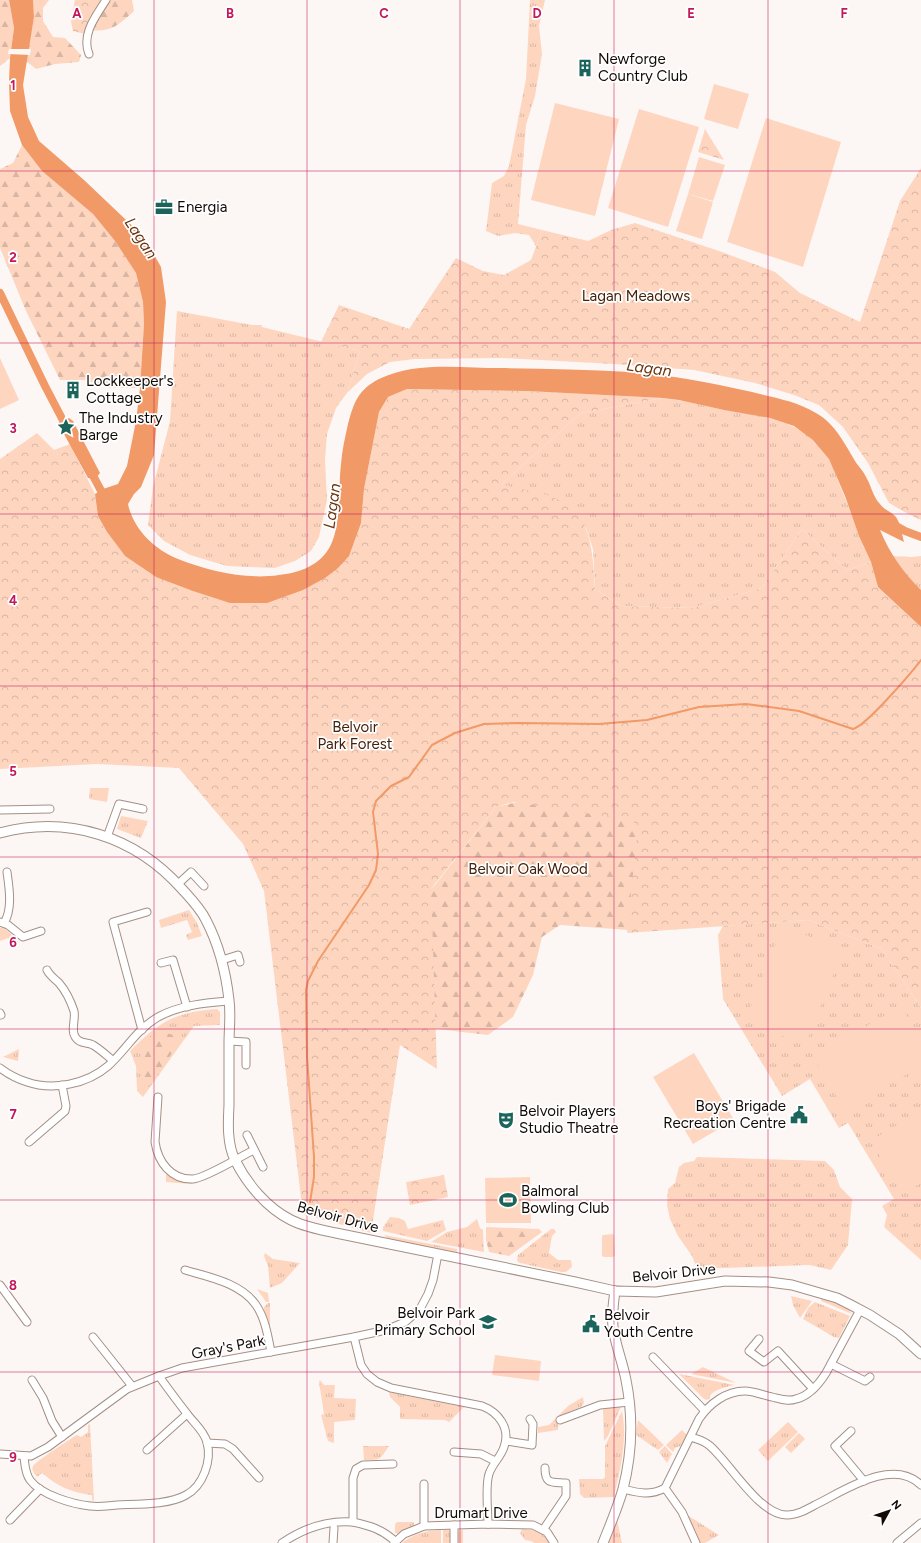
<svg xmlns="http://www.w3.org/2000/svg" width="921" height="1543" font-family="Figtree,sans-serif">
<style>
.grass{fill:url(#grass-tufts)}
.forest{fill:url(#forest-firs)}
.park{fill:url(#park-crowns)}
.pitch{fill:#fed6c0}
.water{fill:#f19967}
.pier{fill:#fcf7f5}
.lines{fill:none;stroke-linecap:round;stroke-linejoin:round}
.stream{stroke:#f19967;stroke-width:2}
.canal{stroke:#f19967;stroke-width:8}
.street-casing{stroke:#a49085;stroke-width:9}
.secondary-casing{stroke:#a49085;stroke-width:11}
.street{stroke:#fff;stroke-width:7}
.secondary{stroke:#fff;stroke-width:9}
.grid{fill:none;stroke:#c2185b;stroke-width:1;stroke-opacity:0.55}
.labels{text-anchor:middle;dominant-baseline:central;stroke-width:3.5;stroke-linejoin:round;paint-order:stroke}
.poi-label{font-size:15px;fill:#110a06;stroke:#fff;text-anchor:start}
.park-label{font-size:15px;fill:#44220c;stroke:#fff}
.street-label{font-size:15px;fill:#110a06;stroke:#fff}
.water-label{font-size:16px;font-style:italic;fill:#6a330d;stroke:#fff}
.grid-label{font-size:13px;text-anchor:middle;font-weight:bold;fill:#c2185b;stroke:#fff;stroke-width:3.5;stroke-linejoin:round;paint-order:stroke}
</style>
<defs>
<pattern id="grass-tufts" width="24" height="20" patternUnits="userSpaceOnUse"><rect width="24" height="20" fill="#fed6c0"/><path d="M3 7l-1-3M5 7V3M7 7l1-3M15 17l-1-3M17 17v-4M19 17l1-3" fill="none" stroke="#d9b6a4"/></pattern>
<pattern id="forest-firs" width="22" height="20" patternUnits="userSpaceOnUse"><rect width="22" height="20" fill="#fed6c0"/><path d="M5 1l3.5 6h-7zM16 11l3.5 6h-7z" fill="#d9b6a4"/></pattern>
<pattern id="park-crowns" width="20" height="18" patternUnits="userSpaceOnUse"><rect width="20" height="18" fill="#fed6c0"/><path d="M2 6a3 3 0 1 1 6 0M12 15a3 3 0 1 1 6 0" fill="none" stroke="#d9b6a4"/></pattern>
</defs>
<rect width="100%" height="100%" fill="#fcf7f5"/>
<!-- grass -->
<g class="grass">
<polygon points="530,0 545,0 539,26 542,54 535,96 526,125 518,224 542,230 536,246 529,235 515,233 498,236 486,231 492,183 504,176 509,166 526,79"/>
<polygon points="177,311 252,325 262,325 262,327 360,351 347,393 336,408 327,434 325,460 327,500 319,537 311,551 295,561 275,568 227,566 190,555 164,541 148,525 153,487 170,421"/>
<path d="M663 398C684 400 704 406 725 410 766 417 804 420 829 458 833 465 835 473 838 481 850 508 858 536 871 562L847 570 802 529 762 588 692 608 621 606 595 589 593 549 586 528 502 484 581 413Z"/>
<polygon points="892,556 911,557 921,556 921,590 907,576"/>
<polygon points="90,788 109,788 107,802 89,799"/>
<polygon points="121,816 148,821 141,838 117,829"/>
<polygon points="189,910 197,923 202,936 188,940 186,935 192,932 187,920 161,928 159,920"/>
<polygon points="808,920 882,949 921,1008 921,1260 884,1227 887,1215 882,1206 894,1199 848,1123 839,1128 810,1079 782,1096 723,999 718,935 723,926"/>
<polygon points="3,927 11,934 14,945 11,946 8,938 0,941 0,928"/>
<path d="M217 1009 220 1012V1025L194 1026 143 1097 137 1091 136 1066 130 1051C159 1022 175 1012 217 1009Z"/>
<polygon points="19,1049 18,1061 3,1057"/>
<polygon points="697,1157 825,1161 834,1170 840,1187 852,1199 848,1245 831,1270 809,1265 697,1269 692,1256 678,1236 670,1219 667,1205 668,1189 675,1183 679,1167 684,1163 694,1161"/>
<polygon points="166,1174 194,1181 195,1182 191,1184 166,1182"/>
<polygon points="390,1217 399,1218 405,1221 408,1229 443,1220 446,1230 427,1241 383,1231 383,1227"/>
<polygon points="477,1219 480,1228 483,1230 484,1252 431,1242 447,1232 467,1227"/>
<polygon points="551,1229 554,1229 556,1232 552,1236 549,1253 558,1260 571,1260 572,1267 566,1272 561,1272 520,1263 517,1261 518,1255"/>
<polygon points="384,1235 457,1249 457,1253 392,1240 387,1238"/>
<polygon points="265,1253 273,1259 300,1263 282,1283 270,1288 268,1266 264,1256"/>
<polygon points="257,1289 268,1293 269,1302 266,1302"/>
<polygon points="791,1296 812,1301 800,1318 793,1305"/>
<polygon points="822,1297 847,1307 852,1314 821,1301"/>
<polygon points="815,1302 850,1316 839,1338 834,1337 803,1319 808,1308"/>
<polygon points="268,1303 270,1303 270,1327 264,1310 264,1307"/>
<polygon points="703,1367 736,1383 691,1374"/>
<path d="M679 1374 735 1385C726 1387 716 1389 710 1395V1399L706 1400 703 1398Z"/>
<polygon points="320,1380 324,1385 335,1385 334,1398 356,1399 355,1420 334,1422 334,1443 328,1441 321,1415 324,1414 319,1382"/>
<polygon points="389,1392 464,1407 449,1422 445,1420 400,1419 400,1407 390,1397"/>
<polygon points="583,1397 584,1403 581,1407 559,1416 558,1430 538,1433 538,1427 549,1425 568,1406"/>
<polygon points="617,1406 621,1407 608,1436 604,1441 603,1410 605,1407"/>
<path d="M622 1411C628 1440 620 1470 614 1497L584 1498 580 1494 579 1479H603L605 1477V1446Z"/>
<polygon points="638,1420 664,1445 658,1450 636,1435"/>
<polygon points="788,1422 798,1432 768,1461 758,1450"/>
<path d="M90 1424 94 1501 92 1500V1495C72 1493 57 1486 42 1473L37 1477C34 1473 31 1470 33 1466 34 1463 71 1438 77 1435L81 1437 88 1432V1425Z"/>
<polygon points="682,1430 687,1435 683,1445 675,1448 673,1452 666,1445"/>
<polygon points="799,1433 805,1439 791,1453 785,1447"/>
<path d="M363 1446H389C379 1461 381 1460 364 1460Z"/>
<polygon points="665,1446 672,1454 667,1463 659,1452"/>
<polygon points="501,1509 517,1510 518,1519 500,1519"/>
<polygon points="687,1515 719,1535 705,1543 699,1543"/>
<polygon points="617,1520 622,1543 608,1543"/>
<polygon points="397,1522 414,1522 414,1526 400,1534 395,1533 395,1524"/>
<path d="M522 1529C535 1530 543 1531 550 1543H534L531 1541 525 1540 520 1533Z"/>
<path d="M441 1530V1543H402C415 1533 425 1531 441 1530Z"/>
<polygon points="443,1530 449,1530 452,1534 451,1543 443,1543"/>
<polygon points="460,1530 463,1530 463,1543 458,1543 458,1533"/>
</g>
<!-- forest -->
<g class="forest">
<polygon points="0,0 9,0 14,28 10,58 0,66"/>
<polygon points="33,0 49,0 43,8 43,21 53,37 65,38 81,55 79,62 55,64 36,69 26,61 34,17"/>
<path d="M75 0H132L134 11C114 30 107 33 79 29L74 7Z"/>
<polygon points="22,145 42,171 93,214 115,241 136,273 143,302 144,324 140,388 110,388 85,380 60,380 26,311 0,248 0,169 13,163"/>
<polygon points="517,802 627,816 641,826 628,930 560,925 542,937 533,975 513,1017 488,1035 420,1027 417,902 435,885 496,807"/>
<polygon points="157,1030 183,1038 144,1092 143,1067 145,1056 144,1042"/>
<polygon points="486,1227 539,1229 542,1232 509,1256 489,1252 486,1240"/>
</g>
<!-- park -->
<g class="park">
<polygon points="75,0 104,0 85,34 73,31 71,22"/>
<polygon points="705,129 724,160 698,152"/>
<polygon points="921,168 921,520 908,514 889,503 868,463 843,427 819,405 794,395 755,383 694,370 614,364 502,358 415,359 390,362 367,374 347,393 360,351 321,342 339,305 409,329 456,258 483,271 504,275 531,260 542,230 588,241 611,230 635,223 722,252 775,272 800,293 860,322 900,201"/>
<path d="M407 389 527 391 663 398 581 413 502 484C516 489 533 490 547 495 593 511 592 547 595 589L621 606 692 608 762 588 802 529 847 570 871 562 878 587 921 627V1008L882 949 808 920 627 933 638 825 630 820 514 802 496 807 431 889 437 1069 400 1045 371 1233 303 1214 264 891 243 844 179 768 97 764 0 769V459L37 433 54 450 70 444 95 494 98 516 107 532 125 556 156 577 303 590 361 523 364 489 379 412 388 397Z"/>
<polygon points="444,1175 448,1197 410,1205 406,1182"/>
</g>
<!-- pitch -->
<g class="pitch">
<polygon points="714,84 749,94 738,129 704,119"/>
<polygon points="555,103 619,119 595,216 531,200"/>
<polygon points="639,109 699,127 668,227 608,208"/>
<polygon points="766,118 841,142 803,267 727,242"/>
<polygon points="699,157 725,165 713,201 688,194"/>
<polygon points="688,194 713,202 702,239 676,231"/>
<polygon points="0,358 19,400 0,409"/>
<polygon points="783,926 843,950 805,1045 745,1021"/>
<polygon points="901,1006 921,1040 921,1066 845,1111 813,1057"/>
<polygon points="694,1053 734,1120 693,1144 653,1077"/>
<polygon points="921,1110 921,1183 903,1194 871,1141"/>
<polygon points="530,1177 531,1223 486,1223 485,1178"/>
<polygon points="613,1234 614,1236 615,1255 613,1257 604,1257 602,1256 602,1236 603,1235"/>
<polygon points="495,1355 541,1361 539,1381 492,1375"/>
</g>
<!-- water -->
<g class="water">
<path d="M9 0H33L34 17 23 85 28 117 39 141 84 180 144 237 161 267 166 302 154 455 141 487 134 494 128 504C133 529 155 550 178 559 209 571 246 580 279 575 297 573 317 567 328 550 342 528 338 490 341 464 342 451 345 437 348 424 354 402 358 390 379 379 415 361 462 368 501 368 544 369 587 369 630 372 671 375 712 383 752 392 774 398 796 401 816 413 836 424 845 445 857 464 860 468 864 472 866 477 871 485 873 497 880 504 884 510 892 512 896 517 900 523 902 534 904 542L880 530C890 554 903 572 921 590V627L878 587 871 562 859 536 845 496 829 459 813 440 794 426 770 418 724 410 679 400 663 398 527 391 407 389 388 397 379 412 364 489 361 523 349 556 338 568 325 578 303 590 267 603H230L193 591 156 577 125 556 107 532 98 516 95 494 103 489 118 484 127 466 136 421 140 388 144 324 143 302 136 273 115 241 93 214 42 171 22 145 10 111 9 82 10 58 14 28Z"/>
<polygon points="69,418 73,421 100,473 95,479 88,478 58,423"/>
</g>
<!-- pier -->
<polygon class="pier" points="9,49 31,49 30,55 8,54"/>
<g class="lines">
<!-- stream -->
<path class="stream" d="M310 1202 314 1177V1157L307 1056 306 990 308 981 318 961 369 885 376 870 378 854 373 812 376 801 391 786 409 777 432 745 455 733 484 724 517 723 599 724 647 720 699 707 746 704 799 711 853 729C866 726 911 673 921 660"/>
<!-- canal -->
<g class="canal">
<polyline points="0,293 45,386 68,430"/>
<polyline points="90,470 106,500"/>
<polyline points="891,523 905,531 921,537"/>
</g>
<!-- street casing -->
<g class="street-casing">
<g id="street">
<path d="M89 54C81 34 96 16 106 0"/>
<polyline points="0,810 50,809"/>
<polyline points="107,837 119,804 143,809"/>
<polyline points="178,884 191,872 204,886"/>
<polyline points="0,922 8,925 23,937 41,931"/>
<path d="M4 923C13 909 9 887 7 872"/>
<polyline points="222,960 238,955 240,962"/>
<polyline points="161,963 173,960 187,1007"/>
<path d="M47 970C50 976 54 978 59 983 65 990 71 1002 74 1011 76 1019 70 1031 76 1038 80 1044 87 1042 93 1045 100 1049 106 1055 112 1060"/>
<polyline points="0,1013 1,1015"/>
<polyline points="142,1030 113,922 147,912"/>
<polyline points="229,1041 246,1042 246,1065"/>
<path d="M0 1068C8 1074 17 1079 27 1082 53 1091 87 1084 108 1066 126 1050 136 1030 158 1017 180 1005 205 1003 229 1001"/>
<path d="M158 1097 155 1142C158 1162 171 1180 193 1179 206 1178 241 1156 254 1150"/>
<polyline points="247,1135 263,1167"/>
<polyline points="29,1142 65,1111 66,1106 62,1085"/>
<path d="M185 1270C209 1277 241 1283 256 1305 265 1318 268 1336 271 1352"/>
<polyline points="0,1285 27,1322"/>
<polyline points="93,1337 132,1386"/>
<path d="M354 1337 361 1365 367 1374 377 1382 391 1388 482 1406C498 1412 511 1428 504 1447 501 1457 492 1464 489 1474 485 1486 488 1511 488 1524"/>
<polyline points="759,1339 749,1351 764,1362 778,1351 813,1389"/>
<polyline points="653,1357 704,1410"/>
<polyline points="831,1364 865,1381 870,1377"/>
<polyline points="32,1380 43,1398 52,1421 62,1437"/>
<polyline points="560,1420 600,1405 629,1402"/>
<polyline points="851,1431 835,1446 864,1481"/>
<path d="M691 1437C697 1439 705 1441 710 1446 729 1462 760 1516 787 1515 797 1515 806 1510 815 1505 844 1491 892 1457 921 1485"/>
<polyline points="506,1441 532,1445 533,1424 530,1419"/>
<polyline points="207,1443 225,1444 233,1449 259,1478"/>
<polyline points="147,1450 187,1414"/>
<polyline points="454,1452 481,1454 495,1461"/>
<polyline points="0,1454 31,1456 48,1447 127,1389 159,1376 182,1368 354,1337 386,1330 405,1322 420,1309 428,1294 433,1280 438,1254"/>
<path d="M24 1457C25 1465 25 1473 30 1480 41 1495 72 1504 90 1506 99 1507 109 1506 117 1505 137 1504 169 1505 186 1495 203 1486 212 1461 207 1442 204 1431 194 1423 188 1415 178 1402 168 1389 159 1376"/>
<path d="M393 1464 363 1465 356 1469 353 1478V1522C371 1526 381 1529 395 1541"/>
<polyline points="424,1484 424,1526"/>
<polyline points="665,1488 682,1512 696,1543"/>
<path d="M623 1489C639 1493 650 1496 665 1488L699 1419C709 1404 726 1391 745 1391 753 1391 763 1395 772 1397 780 1399 788 1402 796 1399 809 1396 819 1384 826 1373L860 1310"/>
<polyline points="10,1520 40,1489"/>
<path d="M543 1530 566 1496V1483C552 1482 545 1485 545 1468"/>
<path d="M282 1543C304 1528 328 1520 353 1522"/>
<polyline points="333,1543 334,1528"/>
<polyline points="394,1543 404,1534 424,1526 488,1524 533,1525 547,1532 554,1543"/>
<polyline points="454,1543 454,1525"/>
<polyline points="897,1543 921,1523"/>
</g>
</g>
<!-- secondary casing -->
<g class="secondary-casing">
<g id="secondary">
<path d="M0 833C68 815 135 836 182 889 191 899 200 908 206 920 219 945 226 973 229 1000 231 1015 229 1029 229 1043 229 1064 229 1085 229 1105 228 1123 227 1144 235 1160 247 1184 267 1208 291 1220 305 1227 321 1230 336 1233L575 1282 615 1291 656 1292 725 1281 769 1282 792 1285 837 1298 851 1305 870 1315 899 1334 921 1354"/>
<path d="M603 1543C610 1525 618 1507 623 1489 632 1454 633 1415 626 1380 623 1364 617 1349 614 1333 611 1320 613 1305 615 1291"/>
</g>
</g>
<!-- street -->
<use href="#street" class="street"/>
<!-- secondary -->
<use href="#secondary" class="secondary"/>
</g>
<!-- grid -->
<path class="grid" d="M154 0V1543M307 0V1543M460 0V1543M614 0V1543M768 0V1543M0 171H921M0 343H921M0 514H921M0 686H921M0 857H921M0 1029H921M0 1200H921M0 1372H921"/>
<!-- icons -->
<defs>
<g id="building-bare" transform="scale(1.38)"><path d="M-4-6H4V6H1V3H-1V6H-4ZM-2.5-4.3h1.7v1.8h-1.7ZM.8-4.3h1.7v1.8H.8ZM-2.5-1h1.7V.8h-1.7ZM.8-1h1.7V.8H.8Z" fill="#1b645b" stroke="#fff" stroke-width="2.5" paint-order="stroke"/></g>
<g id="office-bare" transform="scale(1.38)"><path d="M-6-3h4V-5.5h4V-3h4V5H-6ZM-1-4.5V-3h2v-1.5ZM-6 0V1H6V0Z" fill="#1b645b" stroke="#fff" stroke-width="2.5" paint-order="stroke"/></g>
<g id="sight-bare" transform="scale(1.38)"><path d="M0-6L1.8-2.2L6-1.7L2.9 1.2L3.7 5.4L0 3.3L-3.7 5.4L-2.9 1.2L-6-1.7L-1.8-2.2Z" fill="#1b645b" stroke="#fff" stroke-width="2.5" paint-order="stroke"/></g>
<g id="civic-bare" transform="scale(1.38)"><path d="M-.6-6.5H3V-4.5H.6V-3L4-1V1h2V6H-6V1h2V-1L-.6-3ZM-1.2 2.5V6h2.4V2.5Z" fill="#1b645b" stroke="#fff" stroke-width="2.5" paint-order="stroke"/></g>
<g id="theatre-bare" transform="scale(1.38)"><path d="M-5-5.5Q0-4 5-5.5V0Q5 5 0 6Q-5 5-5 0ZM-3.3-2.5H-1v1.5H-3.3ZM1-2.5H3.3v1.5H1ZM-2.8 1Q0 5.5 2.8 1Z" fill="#1b645b" stroke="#fff" stroke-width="2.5" paint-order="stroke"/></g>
<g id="stadium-bare" transform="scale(1.38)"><path d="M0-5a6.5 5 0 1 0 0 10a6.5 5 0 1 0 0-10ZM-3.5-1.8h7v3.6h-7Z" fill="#1b645b" stroke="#fff" stroke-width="2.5" paint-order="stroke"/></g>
<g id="school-bare" transform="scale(1.38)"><path d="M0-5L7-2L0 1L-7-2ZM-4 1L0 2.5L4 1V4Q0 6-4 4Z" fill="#1b645b" stroke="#fff" stroke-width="2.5" paint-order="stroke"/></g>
</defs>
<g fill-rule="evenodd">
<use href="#building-bare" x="585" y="68"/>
<use href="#office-bare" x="164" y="207"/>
<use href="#building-bare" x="73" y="390"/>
<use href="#sight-bare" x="66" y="427"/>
<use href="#civic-bare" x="799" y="1115"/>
<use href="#theatre-bare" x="506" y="1120"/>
<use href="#stadium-bare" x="508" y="1200"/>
<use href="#school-bare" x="488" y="1322"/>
<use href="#civic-bare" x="591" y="1324"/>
</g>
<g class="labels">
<!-- poi labels -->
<g class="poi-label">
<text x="598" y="59">Newforge<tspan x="598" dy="17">Country Club</tspan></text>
<text x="177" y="207">Energia</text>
<text x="86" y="381">Lockkeeper's<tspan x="86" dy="17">Cottage</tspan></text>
<text x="79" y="418">The Industry<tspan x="79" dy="17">Barge</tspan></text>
<text x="786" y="1106" text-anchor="end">Boys' Brigade<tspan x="786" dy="17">Recreation Centre</tspan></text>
<text x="519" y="1111">Belvoir Players<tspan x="519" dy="17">Studio Theatre</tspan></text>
<text x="521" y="1191">Balmoral<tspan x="521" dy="17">Bowling Club</tspan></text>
<text x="475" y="1313" text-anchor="end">Belvoir Park<tspan x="475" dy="17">Primary School</tspan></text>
<text x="604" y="1315">Belvoir<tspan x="604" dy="17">Youth Centre</tspan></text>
</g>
<!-- park labels -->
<g class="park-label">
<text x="636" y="296">Lagan Meadows</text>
<text x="355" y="727">Belvoir<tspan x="355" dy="17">Park Forest</tspan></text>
<text x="528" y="869">Belvoir Oak Wood</text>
</g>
<!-- street labels -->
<g class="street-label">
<text transform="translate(338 1217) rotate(15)">Belvoir Drive</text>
<text transform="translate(674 1273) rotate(-6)">Belvoir Drive</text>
<text transform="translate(228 1347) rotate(-11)">Gray's Park</text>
<text x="481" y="1513">Drumart Drive</text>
</g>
<!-- water labels -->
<g class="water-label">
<text transform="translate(141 238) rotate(57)">Lagan</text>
<text transform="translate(649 368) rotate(8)">Lagan</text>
<text transform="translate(332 506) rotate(-82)">Lagan</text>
</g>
</g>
<g class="grid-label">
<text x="77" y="18">A</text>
<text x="230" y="18">B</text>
<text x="384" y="18">C</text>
<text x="537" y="18">D</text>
<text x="691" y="18">E</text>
<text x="844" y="18">F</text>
<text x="13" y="90">1</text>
<text x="13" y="262">2</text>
<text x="13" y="433">3</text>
<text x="13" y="605">4</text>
<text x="13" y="776">5</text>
<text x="13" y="947">6</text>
<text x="13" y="1119">7</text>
<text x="13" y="1290">8</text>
<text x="13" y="1462">9</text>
</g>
<!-- north arrow -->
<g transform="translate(889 1511) rotate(50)" stroke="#ffffff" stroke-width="3" paint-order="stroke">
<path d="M0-3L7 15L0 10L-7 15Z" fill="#110a06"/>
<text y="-6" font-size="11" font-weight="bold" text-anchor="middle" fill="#110a06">N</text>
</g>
</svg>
